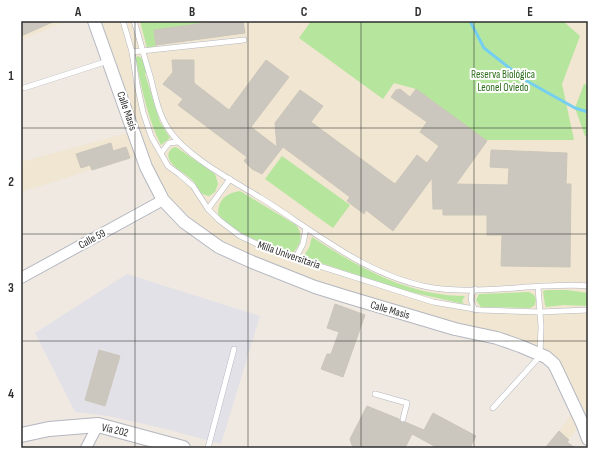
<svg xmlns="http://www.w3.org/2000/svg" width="609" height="469" font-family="'Sofia Sans Condensed',sans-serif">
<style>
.industrial{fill:#e3e1e8}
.education{fill:#f0e6d1}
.green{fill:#b6e59e}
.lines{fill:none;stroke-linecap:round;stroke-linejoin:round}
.stream{stroke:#75cff0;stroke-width:3}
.building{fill:#cbc7bf;stroke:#cbc5ba}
.service-casing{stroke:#b4b7c1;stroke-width:6}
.minor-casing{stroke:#b4b7c1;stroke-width:12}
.tertiary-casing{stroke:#b4b7c1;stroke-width:14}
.secondary-casing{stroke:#b4b7c1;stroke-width:16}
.service{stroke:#fff;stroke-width:5}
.minor{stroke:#fff;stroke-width:10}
.tertiary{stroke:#fff;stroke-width:12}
.secondary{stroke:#fff;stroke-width:14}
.grid{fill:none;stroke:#2e2e2e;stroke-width:1;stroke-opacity:0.55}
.labels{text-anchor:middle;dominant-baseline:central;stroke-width:4;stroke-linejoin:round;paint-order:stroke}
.park-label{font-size:11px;fill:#2c6e1b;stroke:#fff}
.street-label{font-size:11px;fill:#2e2e2e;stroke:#fff}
.neatline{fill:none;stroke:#2e2e2e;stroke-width:1.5}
.grid-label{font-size:13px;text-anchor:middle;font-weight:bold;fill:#2e2e2e}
</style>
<rect width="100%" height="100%" fill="#efe9e1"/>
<!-- industrial -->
<polygon class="industrial" points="127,274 260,316 221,444 166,429 108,416 75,412 35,333"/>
<!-- education -->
<g class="education">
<polygon points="21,21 67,21 21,40"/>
<polygon points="101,21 588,21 588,439 582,423 562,448 547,446 576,409 558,372 517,340 314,281 254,259 219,241 194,221 166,194 151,165"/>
<polygon points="128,133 135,156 21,192 21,162"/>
</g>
<!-- green -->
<g class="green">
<polygon points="140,21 201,21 202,23 154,30 156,46 147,48"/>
<polygon points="311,21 563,21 580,36 562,84 574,140 484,140 416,89 394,83 383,99 299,38"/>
<path d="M138 56 143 59 147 71 145 74 160 122 170 138 161 145C148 119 142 90 136 61L135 58Z"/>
<polygon points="584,84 588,85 588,138 585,136 575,108"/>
<path d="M176 147 215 174 218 184 215 192 209 196 202 194C198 189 196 183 191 179 184 172 159 161 172 148Z"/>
<polygon points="282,156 350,205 333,228 265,179"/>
<path d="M240 191 296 225C304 235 301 247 290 255 265 244 237 235 218 214 218 200 226 193 240 191Z"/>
<path d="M312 237C358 267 408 296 465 296L462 301 464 304 406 291 303 257 309 248Z"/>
<polygon points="547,290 567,290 588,293 588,306 564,305 546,307 545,305 543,291"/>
<polygon points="529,292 534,295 536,299 535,305 530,308 481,307 476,300 479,294 483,294"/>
</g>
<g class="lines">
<!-- stream -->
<polyline class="stream" points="470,21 484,48 525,80 575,108 588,112"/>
</g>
<!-- building -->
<g class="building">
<polygon points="21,21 55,21 21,36"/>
<polygon points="219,21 243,21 245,33 156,45 154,30"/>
<polygon points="172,60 194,60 194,83 229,110 266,60 289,77 251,127 277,147 275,123 300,90 323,106 311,122 395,184 417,155 427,163 439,146 420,132 427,122 391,97 396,90 400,89 410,97 416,89 487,141 456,184 508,185 509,168 490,167 491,150 567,153 566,184 571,184 570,267 501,266 502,235 487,235 487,215 443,215 443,209 433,209 432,178 393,231 366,210 364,214 347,201 350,197 283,147 262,174 252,169 244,161 247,157 178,105 183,99 163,84 173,72"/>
<polygon points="111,143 113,151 126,147 130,158 92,170 90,165 81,168 76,154"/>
<polygon points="335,304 365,315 343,377 321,369 327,354 331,354 339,332 327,328"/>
<polygon points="99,350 120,356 105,406 85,400"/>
<polygon points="367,406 399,419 402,423 405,422 424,430 433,413 476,436 470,448 438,448 412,434 405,448 353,448 350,439"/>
<polygon points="559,431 569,440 567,442 575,448 545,448"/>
</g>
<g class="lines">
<!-- service casing -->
<g class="service-casing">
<g id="service">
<polyline points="123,21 132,52 137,84 143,112 151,136 168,166 179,174 193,186 208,209 219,220 240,236 272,251 433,302 480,310 540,312 588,310"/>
<path d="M134 21C140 40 145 60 151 79 155 96 159 115 169 130 187 157 233 181 261 198 315 232 369 278 434 288 470 293 507 288 543 286 558 286 573 284 588 286"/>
<polyline points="132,52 244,40"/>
<polyline points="24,88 108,61"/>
<polyline points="161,153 169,143 178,142"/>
<polyline points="208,209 230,179"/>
<polyline points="295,259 303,244 306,228"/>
<polyline points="538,287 541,326 540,354"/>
<path d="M475 310C471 302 469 296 475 289"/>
<polyline points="375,394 407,403 403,419"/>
<polyline points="493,408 541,355"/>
<polyline points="208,448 234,349"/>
</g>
</g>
<!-- minor casing -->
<g class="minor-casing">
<g id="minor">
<polyline points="21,278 163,200"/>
<polyline points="86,448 98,425"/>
</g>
</g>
<!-- tertiary casing -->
<g class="tertiary-casing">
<polyline id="tertiary" points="94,21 146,167 163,200 184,222 219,247 252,262 315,287 344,296 455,329 497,338 520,346 546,357 554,364 558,372 582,423 588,439"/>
</g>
<!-- secondary casing -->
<g class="secondary-casing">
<polyline id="secondary" points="21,435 49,429 98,425 183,448"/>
</g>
<!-- service -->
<use href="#service" class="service"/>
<!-- minor -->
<use href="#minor" class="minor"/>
<!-- tertiary -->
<use href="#tertiary" class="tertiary"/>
<!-- secondary -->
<use href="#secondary" class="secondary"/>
</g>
<!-- grid -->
<path class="grid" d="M135 21V448M248 21V448M361 21V448M474 21V448M21 128H588M21 234H588M21 341H588"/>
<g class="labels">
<!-- park labels -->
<g class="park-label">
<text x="503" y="74">Reserva Biológica<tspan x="503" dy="13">Leonel Oviedo</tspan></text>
</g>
<!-- street labels -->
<g class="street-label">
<text transform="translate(127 111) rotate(71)">Calle Masís</text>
<text transform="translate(92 239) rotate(-29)">Calle 59</text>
<text transform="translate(289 255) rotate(19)">Milla Universitaria</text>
<text transform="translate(390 310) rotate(16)">Calle Masis</text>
<text transform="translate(115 430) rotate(13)">Vía 202</text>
</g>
</g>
<!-- border -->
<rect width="609" height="469" fill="none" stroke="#ffffff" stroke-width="44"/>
<rect x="22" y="22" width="565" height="425" class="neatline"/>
<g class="grid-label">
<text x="78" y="16">A</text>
<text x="192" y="16">B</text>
<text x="304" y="16">C</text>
<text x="418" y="16">D</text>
<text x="530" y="16">E</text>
<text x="11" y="80">1</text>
<text x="11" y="186">2</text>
<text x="11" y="292">3</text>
<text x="11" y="398">4</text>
</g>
</svg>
